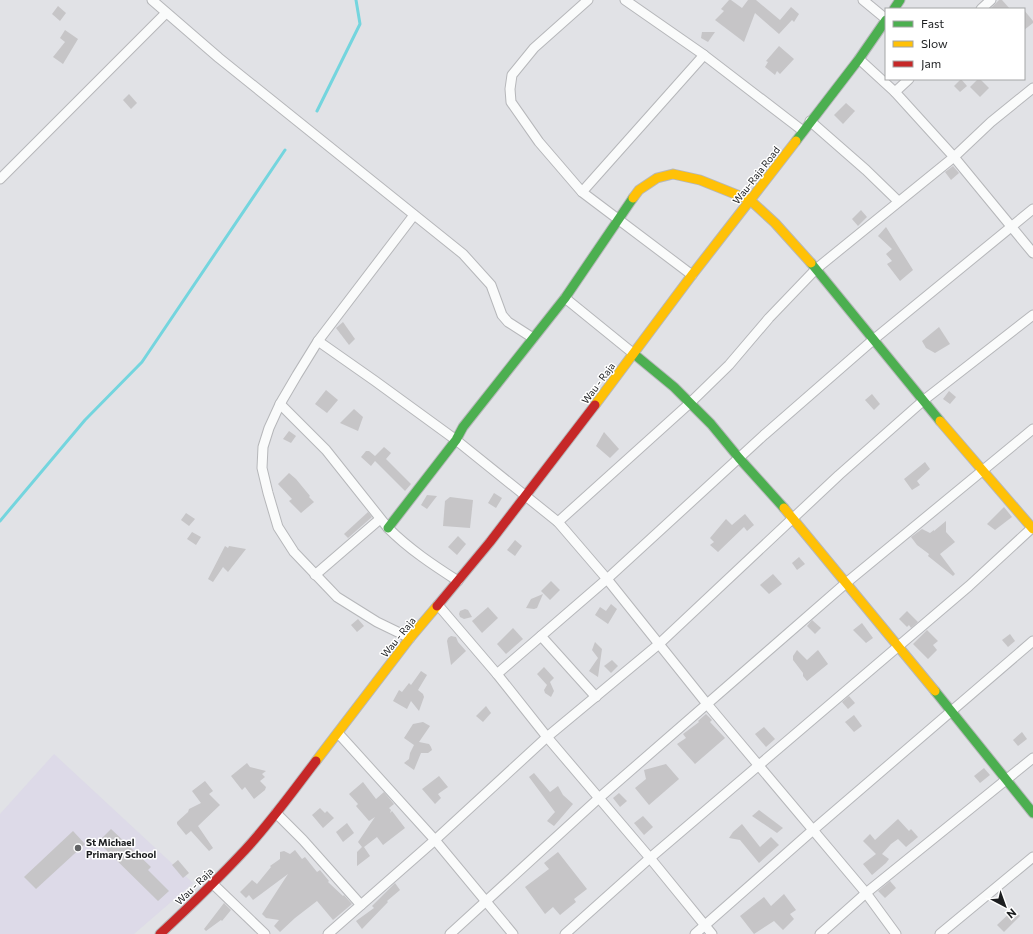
<svg xmlns="http://www.w3.org/2000/svg" width="1033" height="934" font-family="Commissioner,sans-serif">
<style>
.education{fill:#dddae8}
.lines{fill:none;stroke-linecap:round;stroke-linejoin:round}
.stream{stroke:#74d5de;stroke-width:3}
.building{fill:#c6c5c7}
.street-casing{stroke:#b6b7ba;stroke-width:11}
.fast-casing{stroke:#b6b7ba;stroke-width:11}
.slow-casing{stroke:#b6b7ba;stroke-width:11}
.jam-casing{stroke:#b6b7ba;stroke-width:11}
.street{stroke:#fafbfb;stroke-width:9}
.fast{stroke:#4caf50;stroke-width:9}
.slow{stroke:#ffc107;stroke-width:9}
.jam{stroke:#c62828;stroke-width:9}
.poi-dot{fill:#616365;stroke:#fff;stroke-width:1.5}
.labels{text-anchor:middle;dominant-baseline:central;stroke-width:3;stroke-linejoin:round;paint-order:stroke}
.street-label{font-size:10px;fill:#1c1e20;stroke:#fff}
.poi-label{font-size:10px;font-weight:bold;fill:#1c1e20;stroke:#fff;text-anchor:start}
</style>
<rect width="100%" height="100%" fill="#e1e2e6"/>
<!-- education -->
<polygon class="education" points="54,754 193,883 134,934 0,934 0,814"/>
<g class="lines">
<!-- stream -->
<g class="stream">
<polyline points="317,111 360,24 356,0"/>
<polyline points="0,521 85,420 142,362 285,150"/>
</g>
</g>
<!-- building -->
<g class="building">
<polygon points="729,0 731,0 742,8 748,0 756,0 780,20 791,7 799,14 794,22 792,20 779,34 755,13 744,42 715,20 724,11 721,9"/>
<polygon points="999,0 1002,0 1010,9 990,9"/>
<polygon points="58,6 66,13 60,21 52,14"/>
<polygon points="1024,10 1033,21 1033,23 1024,30"/>
<polygon points="65,30 78,39 63,64 53,57 65,42 60,38"/>
<polygon points="702,32 715,32 708,42 701,38"/>
<polygon points="779,46 794,59 780,74 777,71 775,75 765,67 768,62 766,61"/>
<polygon points="961,79 967,86 960,92 954,86"/>
<polygon points="978,79 980,79 989,88 980,97 970,87"/>
<polygon points="129,94 137,103 131,109 123,100"/>
<polygon points="846,103 855,111 843,124 834,115"/>
<polygon points="953,166 959,173 951,180 945,172"/>
<polygon points="861,210 867,217 858,226 852,219"/>
<polygon points="886,227 913,270 900,281 887,264 892,261 886,254 892,249 878,236"/>
<polygon points="343,322 355,339 349,345 336,328"/>
<polygon points="939,327 950,344 935,353 926,348 922,341"/>
<polygon points="326,390 338,400 327,413 315,404"/>
<polygon points="949,391 956,397 950,404 943,399"/>
<polygon points="872,394 880,404 874,410 865,400"/>
<polygon points="354,409 363,417 358,431 340,423"/>
<polygon points="289,431 296,436 291,443 283,439"/>
<polygon points="604,432 619,449 610,458 596,446"/>
<polygon points="384,447 391,453 386,459 411,484 405,491 375,461 371,466 361,457 366,451 369,451 375,456"/>
<polygon points="925,462 930,469 917,481 920,485 912,490 904,479"/>
<polygon points="289,473 296,479 310,496 309,497 314,502 301,513 289,501 292,499 278,484"/>
<polygon points="494,493 502,498 496,508 488,503"/>
<polygon points="427,495 437,496 427,509 421,505"/>
<polygon points="450,497 473,500 470,528 443,526 445,501"/>
<polygon points="1004,507 1012,517 995,530 987,524"/>
<polygon points="368,512 372,517 348,538 344,534"/>
<polygon points="186,513 195,519 189,526 181,520"/>
<polygon points="745,514 754,525 747,531 744,527 718,552 710,545 714,542 710,538 726,519 732,525"/>
<polygon points="946,521 946,532 955,542 940,554 955,574 953,576 928,556 929,554 917,545 911,537 922,529 930,533 934,530 934,531"/>
<polygon points="192,532 201,537 196,545 187,539"/>
<polygon points="458,536 466,544 457,555 448,547"/>
<polygon points="515,540 522,546 515,556 507,550"/>
<polygon points="225,546 228,548 229,546 246,549 228,572 223,567 213,582 208,579"/>
<polygon points="799,557 805,564 797,570 792,563"/>
<polygon points="773,574 782,584 769,594 760,585"/>
<polygon points="551,581 560,590 550,600 541,591"/>
<polygon points="543,594 537,608 534,609 526,608 531,599"/>
<polygon points="611,604 617,609 608,624 595,615 600,607 606,611"/>
<polygon points="488,607 498,618 482,633 472,621"/>
<polygon points="465,609 468,610 472,617 464,619 460,617 459,614 460,611"/>
<polygon points="907,611 918,622 911,628 909,625 907,627 899,619"/>
<polygon points="358,619 364,626 357,632 351,625"/>
<polygon points="812,620 821,628 815,634 807,626"/>
<polygon points="862,623 873,638 866,643 853,630"/>
<polygon points="513,628 523,639 506,654 497,644"/>
<polygon points="927,630 938,641 933,645 937,650 928,659 913,644"/>
<polygon points="1010,634 1015,641 1008,647 1002,640"/>
<polygon points="451,636 456,637 458,642 466,651 451,665 447,641 448,638"/>
<polygon points="595,642 602,649 598,677 589,671 598,658 592,650"/>
<polygon points="797,650 807,660 818,650 828,664 807,681 803,676 803,673 793,660 793,656"/>
<polygon points="612,660 618,666 611,673 604,666"/>
<polygon points="544,667 554,678 550,682 554,691 551,697 545,693 544,690 547,685 537,674"/>
<polygon points="421,671 427,675 418,690 423,694 424,697 419,711 411,701 407,709 393,701 399,690 402,692 409,683 411,685"/>
<polygon points="849,696 855,703 848,709 842,702"/>
<polygon points="486,706 491,713 483,722 476,716"/>
<polygon points="706,714 712,720 710,722 725,738 695,764 677,744 686,738 683,734 699,722 698,721"/>
<polygon points="854,715 862,726 854,732 845,722"/>
<polygon points="423,722 430,726 419,742 429,744 431,747 432,750 428,753 421,753 414,770 404,763 409,759 410,753 414,745 404,738 413,724"/>
<polygon points="764,727 775,739 766,747 755,734"/>
<polygon points="1022,732 1027,739 1018,746 1013,740"/>
<polygon points="247,763 250,767 266,771 262,774 265,777 260,781 266,787 265,790 254,799 245,787 242,790 231,776"/>
<polygon points="666,764 679,779 649,805 635,788 646,779 644,770"/>
<polygon points="984,768 990,775 980,783 974,776"/>
<polygon points="534,773 550,792 558,786 563,795 573,804 554,826 547,821 555,812 529,777"/>
<polygon points="439,776 448,787 438,794 441,798 435,804 422,789"/>
<polygon points="205,781 213,791 209,794 220,805 198,826 213,848 209,851 191,831 186,835 177,824 177,822 188,812 189,809 201,803 192,791"/>
<polygon points="363,782 376,799 384,792 394,804 389,808 391,810 390,813 392,811 405,828 383,845 377,837 364,847 370,856 357,866 357,852 362,847 358,842 375,817 369,821 356,806 358,804 349,794"/>
<polygon points="619,793 627,801 620,807 613,798"/>
<polygon points="320,808 325,813 327,811 334,818 323,828 312,815"/>
<polygon points="759,810 783,828 777,833 752,816"/>
<polygon points="643,816 653,827 644,835 634,823"/>
<polygon points="898,819 909,831 911,829 918,837 906,847 898,839 891,844 882,854 889,859 886,863 872,875 863,864 876,854 863,841 870,834 875,840"/>
<polygon points="347,823 354,833 343,842 336,832"/>
<polygon points="742,824 760,847 771,837 779,845 759,863 740,840 729,838 733,832"/>
<polygon points="111,829 151,867 148,870 169,891 158,901 98,842"/>
<polygon points="73,831 85,844 36,889 24,877"/>
<polygon points="295,850 302,859 305,857 317,872 320,870 329,881 328,882 343,896 344,895 352,904 333,920 317,901 295,918 280,932 274,926 279,920 266,918 262,914 288,874 253,900 249,895 246,898 240,892 252,880 257,884 271,867 270,866 280,859 280,852 284,851 290,854"/>
<polygon points="558,852 587,889 574,899 576,902 560,915 553,907 545,914 525,887 549,869 544,863"/>
<polygon points="178,860 189,873 183,878 172,865"/>
<polygon points="890,881 896,888 885,898 878,891"/>
<polygon points="395,883 400,890 387,901 388,902 362,929 356,921 374,908 372,906"/>
<polygon points="784,894 796,910 790,914 794,919 783,930 774,921 754,934 740,916 764,897 771,906"/>
<polygon points="224,903 231,910 222,921 221,920 206,931 204,929"/>
<polygon points="1014,909 1020,916 1004,932 997,925"/>
</g>
<g class="lines">
<!-- street casing -->
<g class="street-casing">
<g id="street">
<polyline points="152,0 219,58 463,254 491,285 502,315 508,322 533,338"/>
<polyline points="588,0 534,48 512,75 510,89 511,102 539,142 582,192 692,275"/>
<polyline points="625,0 704,55 803,131"/>
<polyline points="863,0 886,19"/>
<polyline points="981,9 991,0"/>
<polyline points="859,59 895,92 954,157 1033,253"/>
<polyline points="895,92 909,79"/>
<polyline points="810,121 866,170 898,201"/>
<polyline points="0,179 166,13"/>
<polyline points="582,192 704,55"/>
<polyline points="565,298 634,354"/>
<polyline points="318,341 375,381 456,440 558,522 607,579 707,704 866,893 896,934"/>
<path d="M280 404 326 450 388 528C409 549 433 565 458 581"/>
<polyline points="558,522 690,403 729,365 769,318 816,269 954,157 991,122 1033,88"/>
<polyline points="315,575 380,519"/>
<polyline points="438,605 497,674 547,737 650,858 712,934"/>
<polyline points="541,636 596,697"/>
<polyline points="410,638 377,622 337,597 294,552 278,527 268,493 262,468 263,447 269,428 280,404 297,375 318,341 414,215"/>
<polyline points="497,674 607,579 764,435 873,340 1033,209"/>
<polyline points="338,733 435,840 513,934"/>
<polyline points="276,813 303,840 361,905"/>
<polyline points="213,884 265,934"/>
<polyline points="328,934 435,840 547,737 659,644 839,475 924,400 1033,315"/>
<polyline points="450,934 599,798 846,583 1033,429"/>
<polyline points="565,934 650,858 969,586 1033,527"/>
<polyline points="695,934 813,830 1033,641"/>
<polyline points="820,934 866,893 1033,758"/>
<polyline points="940,934 1033,857"/>
</g>
</g>
<!-- fast casing -->
<g class="fast-casing">
<g id="fast">
<polyline points="894,9 900,0"/>
<polyline points="796,141 859,59 886,20"/>
<polyline points="811,263 940,421"/>
<polyline points="634,354 674,387 711,424 739,458 784,508"/>
<polyline points="388,528 456,440 463,427 565,298 633,198"/>
<polyline points="935,691 1033,813"/>
</g>
</g>
<!-- slow casing -->
<g class="slow-casing">
<g id="slow">
<polyline points="633,198 639,190 657,178 673,174 700,180 750,200 775,223 811,263"/>
<polyline points="595,405 692,275 796,141"/>
<polyline points="940,421 1033,529"/>
<polyline points="784,508 935,691"/>
<polyline points="316,761 410,638 437,606"/>
</g>
</g>
<!-- jam casing -->
<g class="jam-casing">
<g id="jam">
<polyline points="437,606 490,542 595,405"/>
<path d="M160 934C189 907 218 879 245 850 271 822 293 791 316 761"/>
</g>
</g>
<!-- street -->
<use href="#street" class="street"/>
<!-- fast -->
<use href="#fast" class="fast"/>
<!-- slow -->
<use href="#slow" class="slow"/>
<!-- jam -->
<use href="#jam" class="jam"/>
</g>
<!-- markers -->
<circle class="poi-dot" cx="78" cy="848" r="4"/>
<g class="labels">
<!-- street labels -->
<g class="street-label">
<text transform="translate(756 175) rotate(-52)">Wau-Raja Road</text>
<text transform="translate(598 383) rotate(-53)">Wau - Raja</text>
<text transform="translate(398 637) rotate(-51)">Wau - Raja</text>
<text transform="translate(194 886) rotate(-44)">Wau - Raja</text>
</g>
<!-- poi labels -->
<g class="poi-label">
<text x="86" y="842">St Michael<tspan x="86" dy="12">Primary School</tspan></text>
</g>
</g>
<!-- legend -->
<rect x="885" y="8" width="140" height="72" fill="#ffffff" stroke="#a4a5a6"/>
<rect x="893" y="21" width="20" height="6" fill="#4caf50" stroke="#a4a5a6"/>
<text x="921" y="28" font-size="12" fill="#1c1e20">Fast</text>
<rect x="893" y="41" width="20" height="6" fill="#ffc107" stroke="#a4a5a6"/>
<text x="921" y="48" font-size="12" fill="#1c1e20">Slow</text>
<rect x="893" y="61" width="20" height="6" fill="#c62828" stroke="#a4a5a6"/>
<text x="921" y="68" font-size="12" fill="#1c1e20">Jam</text>
<!-- north arrow -->
<g transform="translate(1005 906) rotate(139)" stroke="#ffffff" stroke-width="3" paint-order="stroke">
<path d="M0-3L7 15L0 10L-7 15Z" fill="#1c1e20"/>
<text y="-6" font-size="11" font-weight="bold" text-anchor="middle" fill="#1c1e20">N</text>
</g>
</svg>
